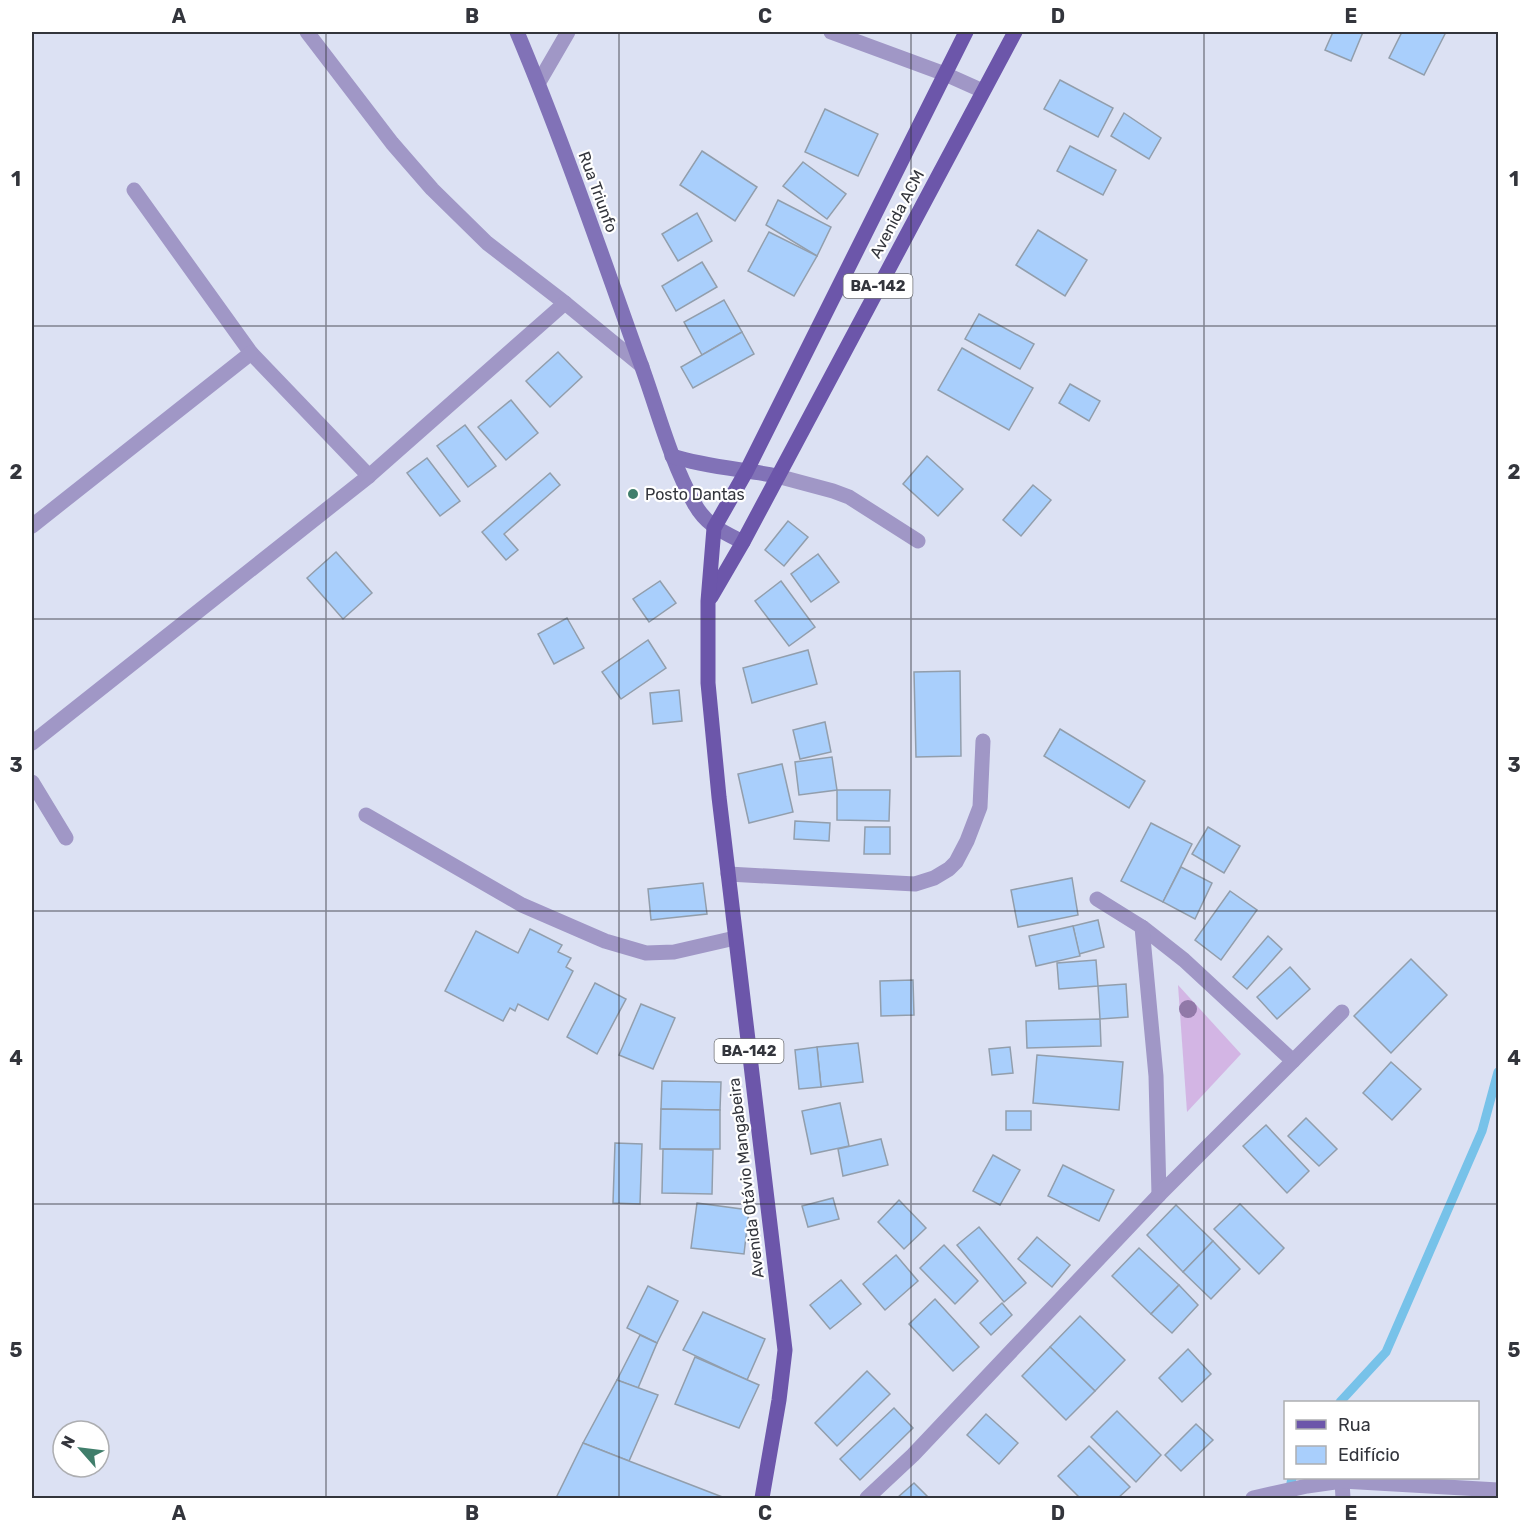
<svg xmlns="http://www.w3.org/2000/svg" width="1530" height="1530" font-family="Rubik,sans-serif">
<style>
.green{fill:#d3b5e4}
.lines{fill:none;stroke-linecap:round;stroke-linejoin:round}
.stream{stroke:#77c2e9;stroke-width:9}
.building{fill:#a9cffc;stroke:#929eac;stroke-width:1.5}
.street{stroke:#a097c6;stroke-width:15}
.secondary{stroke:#8172b7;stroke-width:15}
.primary{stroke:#6c56aa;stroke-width:15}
.tree{fill:#9179a8}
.grid{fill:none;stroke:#33353c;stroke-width:1.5;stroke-opacity:0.55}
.poi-dot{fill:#407e6b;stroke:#fff;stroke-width:2}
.labels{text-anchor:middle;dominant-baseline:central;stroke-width:4.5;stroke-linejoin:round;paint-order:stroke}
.shield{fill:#fff;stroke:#707276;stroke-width:1.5}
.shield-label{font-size:15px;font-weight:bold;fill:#33353c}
.street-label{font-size:16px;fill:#33353c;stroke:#fff}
.poi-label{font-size:16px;fill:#33353c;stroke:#fff;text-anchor:start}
.neatline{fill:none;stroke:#33353c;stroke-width:2}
.grid-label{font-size:20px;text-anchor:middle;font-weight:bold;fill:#33353c}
</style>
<rect width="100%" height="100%" fill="#dce1f3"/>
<!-- green -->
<polygon class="green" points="1178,985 1241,1054 1187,1112"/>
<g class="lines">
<!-- stream -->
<g class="stream">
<polyline points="1340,1402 1386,1352 1482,1131 1498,1072"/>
<polyline points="1288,1498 1292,1478"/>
</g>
</g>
<!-- building -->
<g class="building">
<polygon points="1333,32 1363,32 1351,61 1325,50"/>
<polygon points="1402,32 1446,32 1424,75 1389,58"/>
<polygon points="1060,80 1113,108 1098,137 1044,109"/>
<polygon points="825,109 878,134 858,176 805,152"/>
<polygon points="1124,113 1161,138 1149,159 1111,136"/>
<polygon points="1070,146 1116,170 1103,195 1057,171"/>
<polygon points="702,151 757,187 735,221 680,185"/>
<polygon points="803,162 846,194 827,219 783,186"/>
<polygon points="778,200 831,227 817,256 766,225"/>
<polygon points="697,213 712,241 678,261 662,234"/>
<polygon points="1038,230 1087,260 1065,296 1016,265"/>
<polygon points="769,232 817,256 794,296 748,271"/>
<polygon points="702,262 717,287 676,311 662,286"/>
<polygon points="724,300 742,332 702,355 684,322"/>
<polygon points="979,314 1034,344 1020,369 965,339"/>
<polygon points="742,332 754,354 693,388 681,367"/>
<polygon points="962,348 1033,388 1009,430 938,390"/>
<polygon points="558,352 582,377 550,407 526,381"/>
<polygon points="1070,384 1100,401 1089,421 1059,403"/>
<polygon points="511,400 538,433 506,460 478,427"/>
<polygon points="465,425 496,466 468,487 437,446"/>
<polygon points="927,456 963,489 938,516 903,484"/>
<polygon points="427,458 460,501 440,516 407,473"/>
<polygon points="550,473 560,485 504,534 518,550 506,560 482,532"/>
<polygon points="1033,485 1051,500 1021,536 1003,520"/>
<polygon points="788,521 808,537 784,566 765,550"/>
<polygon points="336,552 372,593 343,619 307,578"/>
<polygon points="818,554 839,582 811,602 791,574"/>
<polygon points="660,581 676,603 649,622 633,599"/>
<polygon points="781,581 815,627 789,646 755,601"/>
<polygon points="567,618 584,648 554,664 538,634"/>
<polygon points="648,640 666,668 621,699 602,672"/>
<polygon points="808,650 817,684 752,703 743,668"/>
<polygon points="960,671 961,756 916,757 914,672"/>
<polygon points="679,690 682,721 653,724 650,693"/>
<polygon points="825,722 831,752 800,759 793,730"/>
<polygon points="1060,729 1145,781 1129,808 1044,756"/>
<polygon points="832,757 837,790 799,795 795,762"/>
<polygon points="782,764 793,812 749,823 738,774"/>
<polygon points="837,790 890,790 889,821 837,820"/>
<polygon points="795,821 830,823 829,841 794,839"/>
<polygon points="1151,823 1192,844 1163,902 1121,881"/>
<polygon points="865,827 890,827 890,854 864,854"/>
<polygon points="1208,827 1240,846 1224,873 1192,854"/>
<polygon points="1181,867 1212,883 1195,919 1163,902"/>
<polygon points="1072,878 1078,915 1018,927 1011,890"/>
<polygon points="703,883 707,914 651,920 648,889"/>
<polygon points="1230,891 1257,910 1221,960 1195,940"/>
<polygon points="1098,920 1104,947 1079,954 1073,926"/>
<polygon points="1073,926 1080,956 1036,966 1029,936"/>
<polygon points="530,929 562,945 558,952 571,958 566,967 573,971 548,1020 518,1004 515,1011 510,1008 503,1021 445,991 476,931 518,953"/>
<polygon points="1268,936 1282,949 1247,989 1233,977"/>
<polygon points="1411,959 1447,995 1391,1053 1354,1016"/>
<polygon points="1096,960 1098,986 1059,989 1057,963"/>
<polygon points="1290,967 1310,989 1277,1019 1257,997"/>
<polygon points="913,980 914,1015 881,1016 880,981"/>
<polygon points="595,983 626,999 597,1054 567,1037"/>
<polygon points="1126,984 1128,1017 1100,1019 1098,986"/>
<polygon points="641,1004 675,1018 653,1069 619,1055"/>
<polygon points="1100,1019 1101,1046 1027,1048 1026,1021"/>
<polygon points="858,1043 863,1082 821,1087 817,1047"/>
<polygon points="817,1047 821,1087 799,1089 795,1050"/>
<polygon points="1010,1047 1013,1073 992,1075 989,1049"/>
<polygon points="1037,1055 1123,1062 1119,1110 1033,1103"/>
<polygon points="1391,1062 1421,1089 1392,1120 1363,1093"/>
<polygon points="662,1081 721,1082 720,1110 661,1109"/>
<polygon points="840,1103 849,1146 811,1154 802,1111"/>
<polygon points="661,1109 720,1110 720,1149 660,1149"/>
<rect x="1006" y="1111" width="25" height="19"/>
<polygon points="1306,1118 1337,1149 1319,1166 1288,1136"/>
<polygon points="1266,1125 1309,1171 1287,1193 1243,1146"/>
<polygon points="881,1139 888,1165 843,1176 838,1149"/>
<polygon points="615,1143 642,1144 640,1204 613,1203"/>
<polygon points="663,1149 713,1150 712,1194 662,1193"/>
<polygon points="993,1155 1020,1170 1000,1205 973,1191"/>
<polygon points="1063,1165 1114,1190 1099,1221 1048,1196"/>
<polygon points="833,1198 839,1219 808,1227 802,1206"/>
<polygon points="899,1200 926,1228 904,1249 878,1222"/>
<polygon points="697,1203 749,1210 744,1254 691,1248"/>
<polygon points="1240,1204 1284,1248 1259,1274 1214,1229"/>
<polygon points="1176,1205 1213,1241 1183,1272 1147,1235"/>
<polygon points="979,1227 1026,1283 1004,1302 957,1245"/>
<polygon points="1037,1237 1070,1265 1052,1287 1018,1259"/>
<polygon points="1213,1241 1240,1269 1211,1299 1183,1272"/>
<polygon points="944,1245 978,1281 955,1304 920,1268"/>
<polygon points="1139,1248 1179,1285 1151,1314 1112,1276"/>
<polygon points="896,1255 918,1281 885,1310 863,1284"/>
<polygon points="841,1280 861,1304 830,1329 810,1305"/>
<polygon points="1179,1285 1198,1305 1172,1333 1151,1314"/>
<polygon points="648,1286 678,1301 657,1343 627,1328"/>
<polygon points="935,1299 979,1347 953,1371 909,1324"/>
<polygon points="1002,1303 1012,1315 991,1335 980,1323"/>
<polygon points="703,1312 765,1339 747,1380 683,1350"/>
<polygon points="1080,1316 1125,1360 1095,1391 1050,1347"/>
<polygon points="640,1335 657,1343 638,1388 617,1380"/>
<polygon points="1050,1347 1095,1391 1066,1420 1022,1376"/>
<polygon points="1188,1349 1211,1374 1182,1402 1159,1378"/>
<polygon points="695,1357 759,1385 739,1428 675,1404"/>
<polygon points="867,1371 890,1394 837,1446 815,1423"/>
<polygon points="617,1380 658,1395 629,1461 583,1443"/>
<polygon points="894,1408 913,1428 860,1480 840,1459"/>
<polygon points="1117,1411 1161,1455 1136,1482 1091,1437"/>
<polygon points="986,1414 1018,1443 999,1464 967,1435"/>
<polygon points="1196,1424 1213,1440 1181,1471 1165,1455"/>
<polygon points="583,1443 629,1461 725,1498 556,1498"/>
<polygon points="1089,1446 1130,1487 1118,1498 1080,1498 1058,1476"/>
<polygon points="914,1483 929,1498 897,1498"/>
</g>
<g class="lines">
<!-- street -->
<g class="street">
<polyline points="307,32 392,143 432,189 487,243 565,303 642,366"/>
<polyline points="831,32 945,74 983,91"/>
<polyline points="539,82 568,32"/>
<polyline points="134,190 251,353 369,476"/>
<polyline points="777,476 833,491 849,497 918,541"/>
<polyline points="32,526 251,353"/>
<polyline points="32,743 369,476 565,303"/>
<polyline points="32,782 66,838"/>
<polyline points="366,815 522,905 605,941 646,953 674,952 735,938"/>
<polyline points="728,874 915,884 934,878 949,869 956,862 967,841 980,807 983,741"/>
<polyline points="1097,899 1142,927 1184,960 1293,1061"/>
<polyline points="1142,927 1156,1076 1159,1195"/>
<polyline points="1342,1481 1343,1498"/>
<polyline points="867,1498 913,1455 1159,1195 1342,1012"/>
<polyline points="1253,1498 1307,1486 1342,1481 1498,1490"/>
</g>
<!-- secondary -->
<g class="secondary">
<path d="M517 32C562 139 600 250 639 359 657 407 669 458 694 503 706 525 721 531 743 542"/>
<path d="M672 456C706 467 742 469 777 476"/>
</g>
<!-- primary -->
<g class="primary">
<polyline points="711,597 743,542 1015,32"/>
<polyline points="762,1498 779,1400 785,1350 719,797 708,683 708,601 714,528 747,470 966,32"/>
</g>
</g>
<!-- trees -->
<circle class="tree" cx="1188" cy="1009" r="9"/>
<!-- grid -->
<path class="grid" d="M326 32V1498M619 32V1498M911 32V1498M1204 32V1498M32 326H1498M32 619H1498M32 911H1498M32 1204H1498"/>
<!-- markers -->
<circle class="poi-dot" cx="633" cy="494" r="6"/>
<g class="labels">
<!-- shield labels -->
<g class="shield">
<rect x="843.5" y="274" width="69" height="24" rx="4.5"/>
<rect x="714.5" y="1039" width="69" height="24" rx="4.5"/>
</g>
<g class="shield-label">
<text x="878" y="286">BA-142</text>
<text x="749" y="1051">BA-142</text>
</g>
<!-- street labels -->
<g class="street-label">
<text transform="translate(598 192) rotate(70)">Rua Triunfo</text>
<text transform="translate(897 214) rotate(-62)">Avenida ACM</text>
<text transform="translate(746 1178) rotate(-97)">Avenida Otávio Mangabeira</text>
</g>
<!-- poi labels -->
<g class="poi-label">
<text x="645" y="494">Posto Dantas</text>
</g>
</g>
<!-- border -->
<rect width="1530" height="1530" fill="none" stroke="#ffffff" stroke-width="66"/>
<!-- legend -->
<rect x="1284" y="1401" width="195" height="78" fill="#ffffff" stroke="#adaeb1" stroke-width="1.5"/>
<rect x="1296" y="1420" width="30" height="9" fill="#6c56aa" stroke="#adaeb1" stroke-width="1.5"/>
<text x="1338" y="1431" font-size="18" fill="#33353c">Rua</text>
<rect x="1296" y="1446" width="30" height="18" fill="#a9cffc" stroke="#adaeb1" stroke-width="1.5"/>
<text x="1338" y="1461" font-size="18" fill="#33353c">Edifício</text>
<!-- north arrow -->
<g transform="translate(81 1449) rotate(298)"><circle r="28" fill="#ffffff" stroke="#adaeb1" stroke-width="1.5"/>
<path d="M0-4.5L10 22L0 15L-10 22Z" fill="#407e6b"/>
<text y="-9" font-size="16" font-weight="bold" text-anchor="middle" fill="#33353c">N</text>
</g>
<rect x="33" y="33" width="1464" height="1464" class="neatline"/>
<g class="grid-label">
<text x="179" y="23">A</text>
<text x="472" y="23">B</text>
<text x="765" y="23">C</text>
<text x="1058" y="23">D</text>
<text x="1351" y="23">E</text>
<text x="16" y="186">1</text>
<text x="1514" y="186">1</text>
<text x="16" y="479">2</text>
<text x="1514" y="479">2</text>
<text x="16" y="772">3</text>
<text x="1514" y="772">3</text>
<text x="16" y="1065">4</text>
<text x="1514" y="1065">4</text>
<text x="16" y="1357">5</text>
<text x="1514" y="1357">5</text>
<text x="179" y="1520">A</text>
<text x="472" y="1520">B</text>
<text x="765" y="1520">C</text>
<text x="1058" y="1520">D</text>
<text x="1351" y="1520">E</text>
</g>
</svg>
